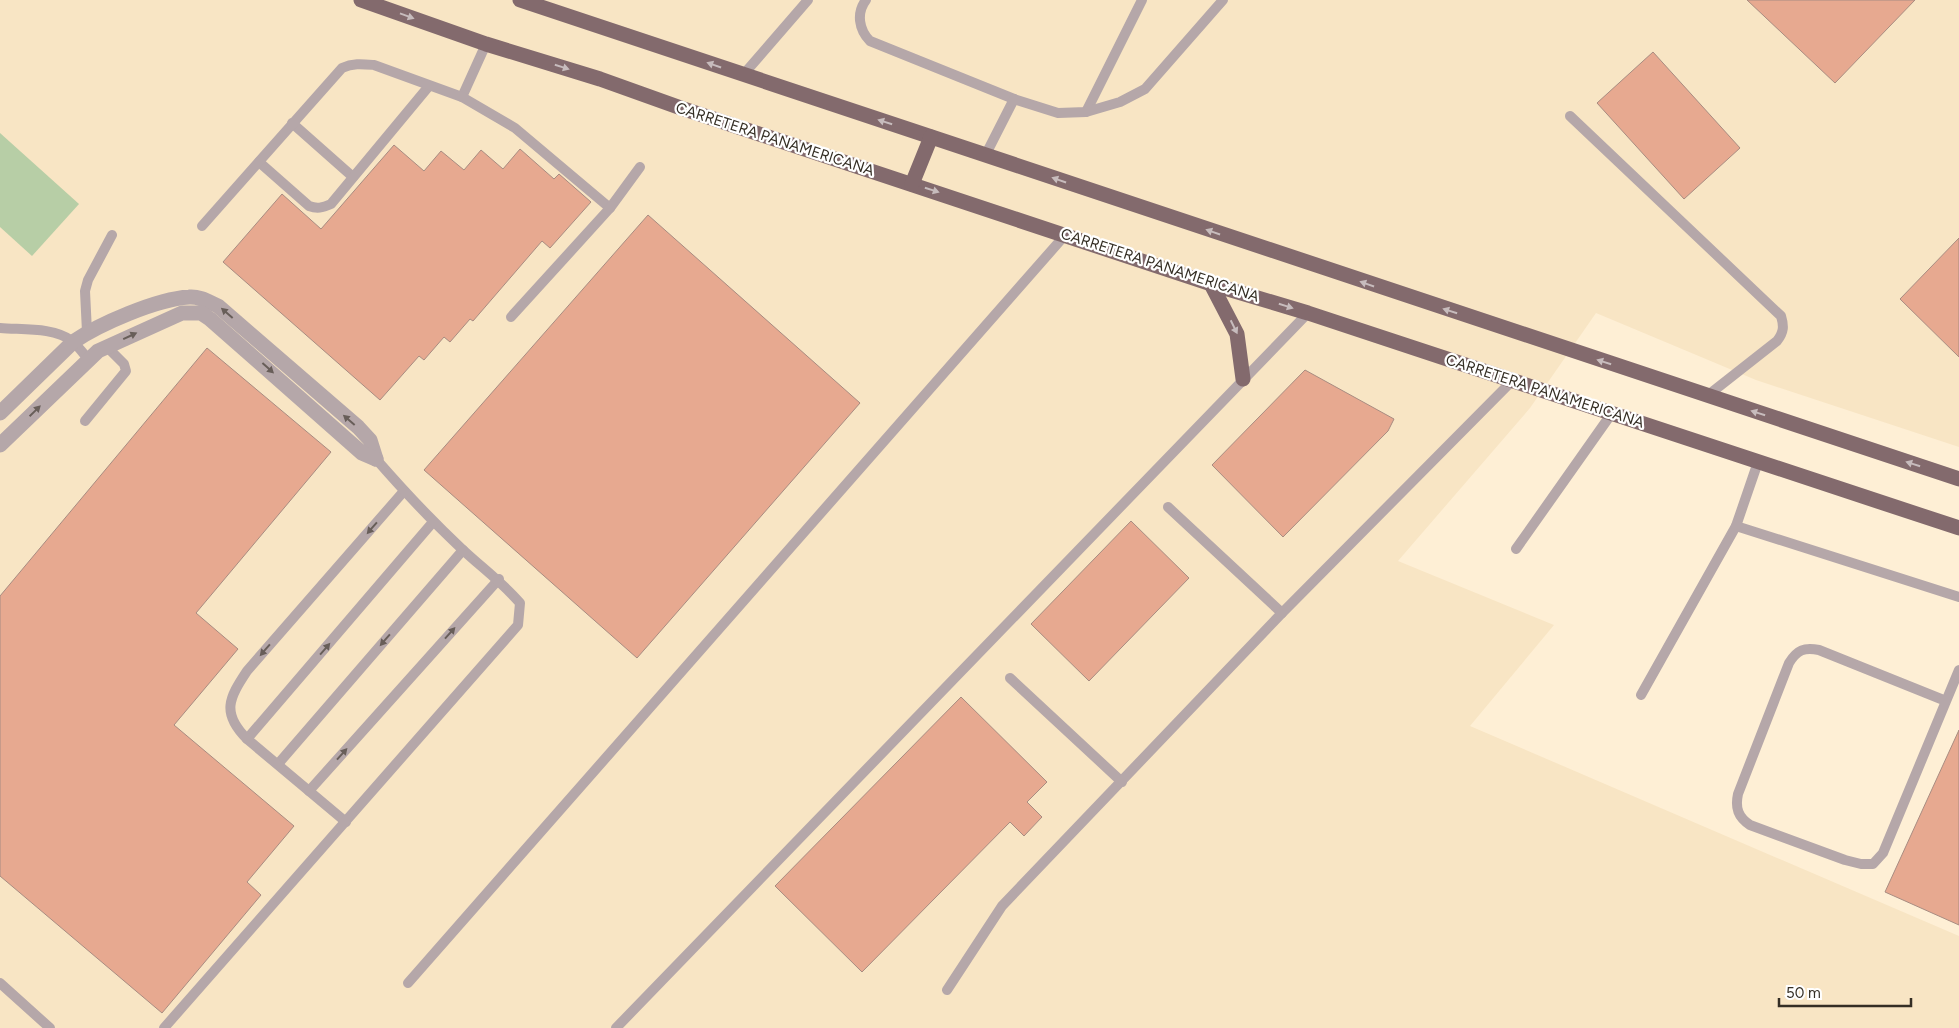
<svg xmlns="http://www.w3.org/2000/svg" width="1959" height="1028" font-family="Figtree,sans-serif">
<style>
.built{fill:#f8e5c4}
.green{fill:#b7cea6}
.building{fill:#e7a990;stroke:#a88c81}
.lines{fill:none;stroke-linecap:round;stroke-linejoin:round}
.lane{stroke:#b5a7a9;stroke-width:10}
.street{stroke:#b5a7a9;stroke-width:15}
.primary{stroke:#836a6d;stroke-width:15}
.oneway{fill:#c7bcbd}
.oneway2{fill:#685e59}
.labels{text-anchor:middle;dominant-baseline:central;stroke-width:4.5;stroke-linejoin:round;paint-order:stroke}
.street-label{font-size:15px;fill:#342e24;stroke:#fff}
</style>
<rect width="100%" height="100%" fill="#feefd5"/>
<!-- built -->
<polygon class="built" points="0,0 1959,0 1959,447 1756,380 1596,313 1530,408 1398,561 1554,625 1470,726 1959,936 1959,1028 0,1028"/>
<!-- green -->
<polygon class="green" points="0,133 79,204 32,256 0,227"/>
<!-- building -->
<g class="building">
<polygon points="1747,0 1915,0 1835,83"/>
<polygon points="1653,52 1740,148 1684,199 1597,103"/>
<polygon points="394,145 424,171 441,151 464,170 481,150 503,169 520,149 554,179 559,174 591,202 550,248 542,241 473,321 470,319 450,342 444,337 424,360 419,356 380,400 223,262 282,194 321,229"/>
<polygon points="648,215 860,403 637,658 424,470"/>
<polygon points="1959,238 1959,357 1900,299"/>
<polygon points="207,348 331,452 196,613 238,649 174,725 294,826 247,882 261,895 162,1013 0,876 0,596"/>
<polygon points="1305,370 1394,419 1388,431 1283,537 1212,465"/>
<polygon points="1131,521 1189,578 1089,681 1031,624"/>
<polygon points="961,697 1047,782 1027,802 1042,817 1024,836 1010,822 862,972 775,886"/>
<polygon points="1959,730 1959,925 1885,892"/>
</g>
<g class="lines">
<!-- lane -->
<g class="lane">
<path d="M866 0C856 13 859 30 870 41L1014 99"/>
<polyline points="743,75 808,0"/>
<polyline points="462,97 486,44"/>
<polyline points="1086,112 1142,0"/>
<path d="M1570 116 1781 316C1784 326 1784 332 1777 341L1707 396"/>
<polyline points="292,123 353,177"/>
<polyline points="985,156 1014,99 1058,113 1086,112 1120,102 1145,89 1223,0"/>
<path d="M259 162 309 206C317 209 322 208 331 204L429 86"/>
<path d="M202 226 342 68C353 63 362 64 374 65L462 97 515 128 610 208"/>
<polyline points="511,317 610,208 640,167"/>
<path d="M0 328C22 330 54 327 72 341 78 346 83 353 88 359"/>
<polyline points="87,332 85,291 88,280 112,235"/>
<polyline points="85,421 126,371 124,364 107,347"/>
<polyline points="1168,507 1282,613"/>
<polyline points="1736,526 1959,597"/>
<polyline points="1516,549 1612,413"/>
<polyline points="1010,678 1122,782"/>
<polyline points="1641,695 1736,526 1758,462"/>
<path d="M1946 701 1819 650C1804 647 1797 650 1789 663L1738 794C1735 808 1738 817 1750 825L1845 860 1861 864H1873L1883 853 1959 670"/>
<polyline points="247,739 433,522"/>
<polyline points="278,764 463,550"/>
<polyline points="309,791 499,579"/>
<path d="M346 822 247 739C221 713 229 698 247 671L404 491"/>
<polyline points="0,983 50,1028"/>
<polyline points="408,983 1066,234"/>
<polyline points="947,990 1002,906 1282,613 1513,380"/>
<path d="M164 1028 518 625 520 603C502 582 481 567 461 548 431 520 403 490 376 459"/>
<polyline points="616,1028 1308,313"/>
</g>
<!-- street -->
<g class="street">
<path d="M0 413 73 342C99 324 157 299 189 297 200 296 209 302 218 306L358 427 370 440 376 459"/>
<polyline points="0,445 98,351 182,313 201,313 210,319 362,453 376,459"/>
</g>
<!-- primary -->
<g class="primary">
<polyline points="361,0 486,44 600,79 681,108 1211,284 1308,313 1959,528"/>
<polyline points="520,0 1959,479"/>
<polyline points="912,184 931,137"/>
<polyline points="1211,284 1237,334 1243,379"/>
</g>
</g>
<!-- one-way arrows -->
<defs><path id="oneway-solid" d="M-6-.8H1V-3.2L6.5 0L1 3.2V.8H-6Z" transform="scale(1.25)"/></defs>
<g class="oneway">
<use href="#oneway-solid" transform="translate(407 16) rotate(20)"/>
<use href="#oneway-solid" transform="translate(714 65) rotate(-161)"/>
<use href="#oneway-solid" transform="translate(562 67) rotate(17)"/>
<use href="#oneway-solid" transform="translate(885 122) rotate(-162)"/>
<use href="#oneway-solid" transform="translate(1059 180) rotate(-161)"/>
<use href="#oneway-solid" transform="translate(932 190) rotate(18)"/>
<use href="#oneway-solid" transform="translate(1213 232) rotate(-161)"/>
<use href="#oneway-solid" transform="translate(1367 284) rotate(-161)"/>
<use href="#oneway-solid" transform="translate(1286 306) rotate(17)"/>
<use href="#oneway-solid" transform="translate(1450 311) rotate(-162)"/>
<use href="#oneway-solid" transform="translate(1234 327) rotate(64)"/>
<use href="#oneway-solid" transform="translate(1604 362) rotate(-162)"/>
<use href="#oneway-solid" transform="translate(1758 413) rotate(-162)"/>
<use href="#oneway-solid" transform="translate(1913 464) rotate(-162)"/>
</g>
<g class="oneway2">
<use href="#oneway-solid" transform="translate(227 313) rotate(-139)"/>
<use href="#oneway-solid" transform="translate(130 336) rotate(-25)"/>
<use href="#oneway-solid" transform="translate(268 368) rotate(42)"/>
<use href="#oneway-solid" transform="translate(35 411) rotate(-44)"/>
<use href="#oneway-solid" transform="translate(349 420) rotate(-139)"/>
<use href="#oneway-solid" transform="translate(372 528) rotate(131)"/>
<use href="#oneway-solid" transform="translate(450 633) rotate(-48)"/>
<use href="#oneway-solid" transform="translate(385 640) rotate(131)"/>
<use href="#oneway-solid" transform="translate(325 649) rotate(-49)"/>
<use href="#oneway-solid" transform="translate(265 650) rotate(131)"/>
<use href="#oneway-solid" transform="translate(342 754) rotate(-48)"/>
</g>
<g class="labels">
<!-- street labels -->
<g class="street-label">
<text transform="translate(775 139) rotate(18)">CARRETERA PANAMERICANA</text>
<text transform="translate(1160 265) rotate(18)">CARRETERA PANAMERICANA</text>
<text transform="translate(1545 391) rotate(18)">CARRETERA PANAMERICANA</text>
</g>
</g>
<!-- scale -->
<path d="M1779 998v8h132v-8" fill="none" stroke="#342e24" stroke-width="2.5"/>
<text x="1786" y="998" font-size="15" fill="#342e24" stroke="#ffffff" stroke-width="4" paint-order="stroke">50 m</text>
</svg>
